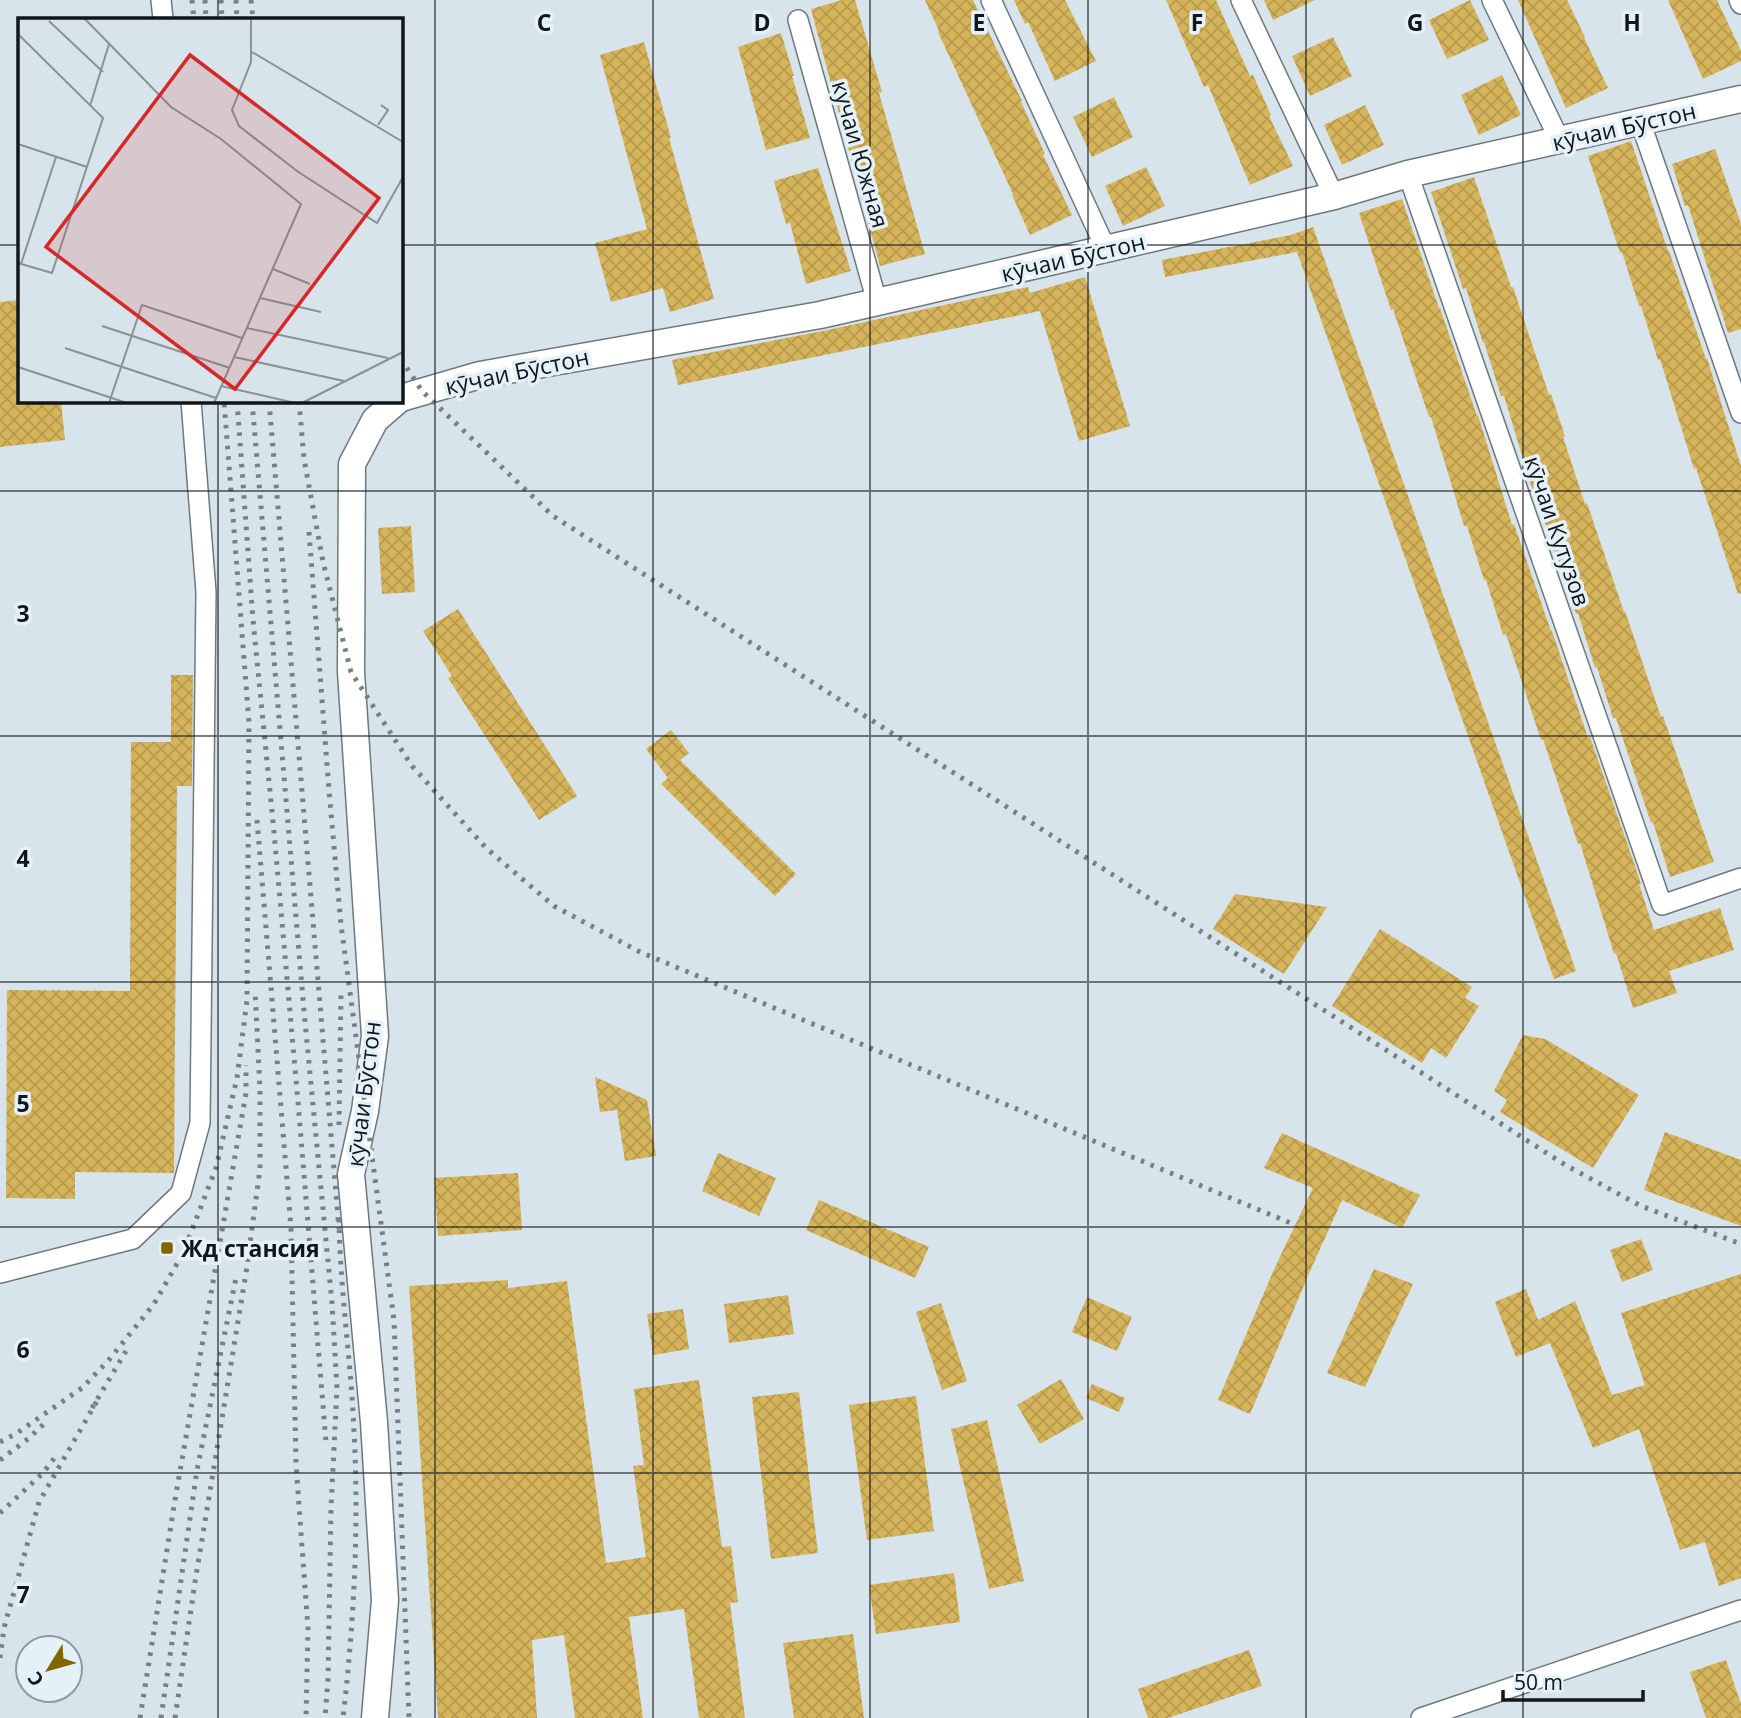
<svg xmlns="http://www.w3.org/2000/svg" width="1741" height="1718" font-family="'Open Sans',sans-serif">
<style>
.building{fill:url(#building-cross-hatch)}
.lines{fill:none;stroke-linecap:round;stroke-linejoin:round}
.minor-casing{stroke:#6d797f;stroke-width:22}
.secondary-casing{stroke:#6d797f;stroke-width:29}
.minor{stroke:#fff;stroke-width:19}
.secondary{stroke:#fff;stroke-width:26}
.rail{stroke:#778084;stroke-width:5;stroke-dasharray:3.5 7;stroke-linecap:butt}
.grid{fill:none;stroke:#111618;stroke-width:2;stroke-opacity:0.55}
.poi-dot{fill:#846600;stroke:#e4f1f9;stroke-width:2.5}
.labels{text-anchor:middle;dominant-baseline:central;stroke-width:7;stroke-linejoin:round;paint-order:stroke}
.street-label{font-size:23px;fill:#111618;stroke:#e4f1f9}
.poi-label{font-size:23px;font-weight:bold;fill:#111618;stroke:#e4f1f9;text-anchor:start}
.inset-road{fill:none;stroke:#889297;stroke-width:2}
.view{fill:#d62828;fill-opacity:0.15;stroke:#d62828;stroke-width:3.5}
.inset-edge{fill:none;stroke:#111618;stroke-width:3.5}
.grid-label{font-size:23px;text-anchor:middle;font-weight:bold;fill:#111618;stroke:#e4f1f9;stroke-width:7;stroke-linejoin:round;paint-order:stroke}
</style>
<defs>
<pattern id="building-cross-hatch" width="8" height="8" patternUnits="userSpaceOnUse" patternTransform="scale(1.75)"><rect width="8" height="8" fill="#d6b45b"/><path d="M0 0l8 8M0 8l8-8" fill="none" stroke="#b79a4e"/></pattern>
</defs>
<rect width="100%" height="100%" fill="#d7e4eb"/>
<!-- building -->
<g class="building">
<polygon points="842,0 855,0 882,92 879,93 925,254 880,266 811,9"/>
<polygon points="925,0 973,0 1022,101 1021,102 1045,154 1043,155 1072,215 1030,235 1012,195 1013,194 938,32 939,31"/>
<polygon points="1014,0 1065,0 1096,61 1055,81 1028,22 1025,24"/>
<polygon points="1166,0 1216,0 1250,76 1253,75 1271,115 1269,116 1293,166 1250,185 1208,85 1204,87"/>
<polygon points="1264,0 1315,0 1273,20"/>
<polygon points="1470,0 1489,40 1447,59 1429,20"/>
<polygon points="1518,0 1567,0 1585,37 1584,38 1608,88 1566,108"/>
<polygon points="1668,0 1717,0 1741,51 1741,61 1703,79"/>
<polygon points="781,33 794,76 792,76 810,138 766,150 738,47"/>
<polygon points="1333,37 1352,76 1310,96 1292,56"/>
<polygon points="644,42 671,138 669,138 714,299 670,312 663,288 611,302 595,243 647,229 600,55"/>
<polygon points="1502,75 1521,115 1479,135 1461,95"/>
<polygon points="1114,97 1133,137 1092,157 1073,117"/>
<polygon points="1365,105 1384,145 1342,165 1324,125"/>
<polygon points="1631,141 1668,251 1669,251 1706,359 1707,358 1741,466 1741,593 1738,594 1696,468 1694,469 1660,359 1658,360 1641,306 1639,306 1622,252 1620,253 1588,156"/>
<polygon points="1715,149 1741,224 1741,329 1728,333 1688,205 1685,206 1672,164"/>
<polygon points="1146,167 1165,206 1123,226 1105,186"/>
<polygon points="818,168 851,271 806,284 790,223 786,224 774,181"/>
<polygon points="1474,177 1511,287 1513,287 1549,395 1551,394 1565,436 1563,437 1585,504 1587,503 1624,612 1625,611 1661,717 1663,716 1714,862 1670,877 1653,822 1651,823 1616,718 1613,718 1597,667 1595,668 1578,613 1576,614 1539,505 1537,505 1504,396 1501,396 1484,342 1483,343 1466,288 1463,289 1431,192"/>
<polygon points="1402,199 1439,308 1440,308 1477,416 1478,415 1512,525 1514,524 1551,631 1552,631 1588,738 1590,737 1634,863 1641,884 1639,884 1654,930 1720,908 1734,950 1669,971 1677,993 1633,1008 1616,953 1614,954 1580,843 1578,844 1543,739 1541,740 1506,634 1503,635 1486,580 1484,580 1467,526 1464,526 1431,417 1429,417 1393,309 1391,310 1359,213"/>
<polygon points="1313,227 1576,971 1554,979 1297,252 1165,277 1162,260 1291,235"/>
<polygon points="1085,277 1130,426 1079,441 1040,311 678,385 672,360 823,331 1028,287 1030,293"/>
<polygon points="19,300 19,401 61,401 65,440 0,447 0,302"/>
<polygon points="411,526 415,592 382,594 378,528"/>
<polygon points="458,609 577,796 539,820 448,678 452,676 423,631"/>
<polygon points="171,675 193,675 192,786 177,786 174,1173 75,1172 75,1199 6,1198 7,990 130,991 131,742 171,742"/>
<polygon points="671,730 689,753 680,760 796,874 775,896 661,784 668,778 646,749"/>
<polygon points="1235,894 1327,907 1284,974 1213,929"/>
<polygon points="1380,929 1472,987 1465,998 1479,1006 1446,1058 1431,1048 1422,1063 1332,1006"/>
<polygon points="1523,1035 1545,1039 1639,1095 1593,1168 1500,1112 1507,1100 1494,1091"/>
<polygon points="595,1077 647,1100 656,1156 625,1161 617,1110 600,1112"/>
<polygon points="1665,1132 1741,1160 1741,1226 1644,1190"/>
<polygon points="1282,1133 1420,1195 1402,1228 1342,1200 1307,1278 1250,1414 1218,1400 1276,1265 1313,1188 1264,1168"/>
<polygon points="718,1153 776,1178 759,1216 702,1191"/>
<polygon points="518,1173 522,1230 438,1236 434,1178"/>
<polygon points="819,1200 929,1247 915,1278 806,1230"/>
<polygon points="1641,1239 1653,1270 1622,1282 1610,1250"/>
<polygon points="1374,1269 1413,1284 1365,1387 1327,1373"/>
<polygon points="1741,1274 1741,1578 1719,1586 1705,1542 1680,1550 1639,1429 1593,1448 1550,1343 1516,1357 1495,1302 1526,1289 1538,1320 1575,1301 1612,1395 1645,1385 1621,1313"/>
<polygon points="508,1280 508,1288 567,1281 606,1563 646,1557 633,1466 644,1465 634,1389 699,1380 722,1547 731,1546 738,1602 730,1603 745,1718 699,1718 684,1609 629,1617 643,1718 575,1718 564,1635 532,1640 537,1718 438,1718 409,1286"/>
<polygon points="788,1295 794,1334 729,1343 724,1304"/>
<polygon points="1087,1297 1132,1317 1117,1351 1072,1332"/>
<polygon points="941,1303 967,1381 942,1390 916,1312"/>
<polygon points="683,1309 689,1349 653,1355 647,1314"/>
<polygon points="1061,1379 1084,1419 1040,1444 1017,1405"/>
<polygon points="1092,1384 1125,1398 1119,1412 1086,1398"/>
<polygon points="799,1392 818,1553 771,1559 752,1397"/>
<polygon points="916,1396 934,1531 867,1540 849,1405"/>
<polygon points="987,1420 1024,1581 989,1589 951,1429"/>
<polygon points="954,1573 960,1622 876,1634 869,1585"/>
<polygon points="853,1634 864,1718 794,1718 783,1643"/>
<polygon points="1249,1650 1262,1686 1168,1718 1148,1718 1138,1689"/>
<polygon points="1726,1660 1741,1704 1741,1718 1706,1718 1690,1672"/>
</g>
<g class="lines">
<!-- minor casing -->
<g class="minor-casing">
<g id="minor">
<polyline points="161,0 163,19"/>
<polyline points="991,0 1106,249"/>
<polyline points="1241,0 1334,196"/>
<polyline points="1492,0 1560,141"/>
<polyline points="1739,0 1741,4"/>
<polyline points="798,20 877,302"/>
<polyline points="1640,121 1741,413"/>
<polyline points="1408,174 1662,905 1741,878"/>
<polyline points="0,1273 133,1239 181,1193 200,1123 206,592 191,401"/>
<polyline points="1421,1718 1741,1610"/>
</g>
</g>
<!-- secondary casing -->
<g class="secondary-casing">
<g id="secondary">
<polyline points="401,398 480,375 820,315 877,302 1334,196 1408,174 1741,99"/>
<polyline points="375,1718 385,1600 374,1422 351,1174 365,1111 375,1036 351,672 352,464 375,420 397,401"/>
</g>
</g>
<!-- minor -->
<use href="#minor" class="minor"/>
<!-- secondary -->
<use href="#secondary" class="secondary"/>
<!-- rail -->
<g class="rail">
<polyline points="192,0 194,19"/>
<polyline points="205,0 206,19"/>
<polyline points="221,0 222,19"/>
<polyline points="236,0 237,19"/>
<polyline points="251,0 253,19"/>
<polyline points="401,359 422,391 553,516 1567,1166 1641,1206 1741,1244"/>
<polyline points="237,401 253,620 274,832 298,1102 326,1442"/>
<polyline points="252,401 304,1011 332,1303 337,1388 331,1508 328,1680 325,1718"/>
<polyline points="269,401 339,1229"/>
<polyline points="299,401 304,459 323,562 351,672 412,766 486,848 554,906 640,952 1293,1224"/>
<polyline points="309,532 329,790 341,925 394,1320 409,1718"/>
<polyline points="257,820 291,1228 296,1464 308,1629 306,1718"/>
<polyline points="339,1125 341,992"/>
<path d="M339 1219C340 1290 351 1361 354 1431 359 1527 354 1623 343 1718"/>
<polyline points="92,1408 126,1351"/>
<polyline points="0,1442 17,1433 82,1388 108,1361 154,1304 183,1253 216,1168 237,1078 247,1000 249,723 224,401"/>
<polyline points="0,1460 28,1439 48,1420"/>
<polyline points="0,1513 43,1473 56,1456"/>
<polyline points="0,1658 4,1628 39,1502 97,1401"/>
<polyline points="140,1718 175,1500 246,1093 246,1065"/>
<polyline points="161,1718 197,1470 237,1273"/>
<polyline points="175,1718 195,1582 246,1273 260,1169 260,1089 255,990"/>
</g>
</g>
<!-- grid -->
<path class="grid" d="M218 0V19M435 0V1718M653 0V1718M870 0V1718M1088 0V1718M1306 0V1718M1523 0V1718M0 245H19M401 245H1741M218 401V1718M0 491H1741M0 736H1741M0 982H1741M0 1227H1741M0 1473H1741"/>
<!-- markers -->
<rect class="poi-dot" x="160" y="1241" width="14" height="14" rx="3.5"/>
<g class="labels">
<!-- street labels -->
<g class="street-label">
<text transform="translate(1624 126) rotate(-13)">кӯчаи Бӯстон</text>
<text transform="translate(861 154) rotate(74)">кучаи Южная</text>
<text transform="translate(1073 257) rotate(-13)">кӯчаи Бӯстон</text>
<text transform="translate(517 371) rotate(-12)">кӯчаи Бӯстон</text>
<text transform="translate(1558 531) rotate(71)">кӯчаи Кутузов</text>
<text transform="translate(363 1094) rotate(-83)">кӯчаи Бӯстон</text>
</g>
<!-- poi labels -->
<g class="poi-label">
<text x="181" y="1248">Жд стансия</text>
</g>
</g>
<!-- overview -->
<g transform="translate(18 18)">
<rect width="385" height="385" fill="#d7e4eb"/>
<path class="inset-road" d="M66 0 153 89 203 121 283 186 196 385M233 0V44L214 92 221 108 279 153 359 205 385 159M31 3 85 54M0 16 85 100 34 255 0 245M234 34 385 124M72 88 91 26M360 107 370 92 363 87M0 126 69 149M3 246 38 139M255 251 292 266M242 280 303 294M84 308 212 350M229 310 370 340M47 330 198 380M216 339 326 363M0 349 109 385M203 368 277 385M91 385 124 287 224 320M284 385 385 334"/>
<path class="view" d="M172 37 361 180 217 371 28 229Z"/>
<rect width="385" height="385" class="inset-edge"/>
</g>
<g class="grid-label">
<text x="544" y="31">C</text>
<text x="762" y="31">D</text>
<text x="979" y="31">E</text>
<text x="1197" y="31">F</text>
<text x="1415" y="31">G</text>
<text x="1632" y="31">H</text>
<text x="23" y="622">3</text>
<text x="23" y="867">4</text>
<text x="23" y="1112">5</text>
<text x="23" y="1358">6</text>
<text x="23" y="1603">7</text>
</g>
<!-- north arrow -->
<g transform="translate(49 1669) rotate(233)"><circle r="33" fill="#e4f1f9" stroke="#90999f" stroke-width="2"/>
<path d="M0-5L12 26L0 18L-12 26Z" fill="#846600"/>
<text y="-10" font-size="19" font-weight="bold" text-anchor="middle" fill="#111618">С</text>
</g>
<!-- scale -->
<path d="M1503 1690v10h140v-10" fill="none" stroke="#111618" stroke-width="3.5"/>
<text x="1514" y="1690" font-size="21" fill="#111618" stroke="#e4f1f9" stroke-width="5" paint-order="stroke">50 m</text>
</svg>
